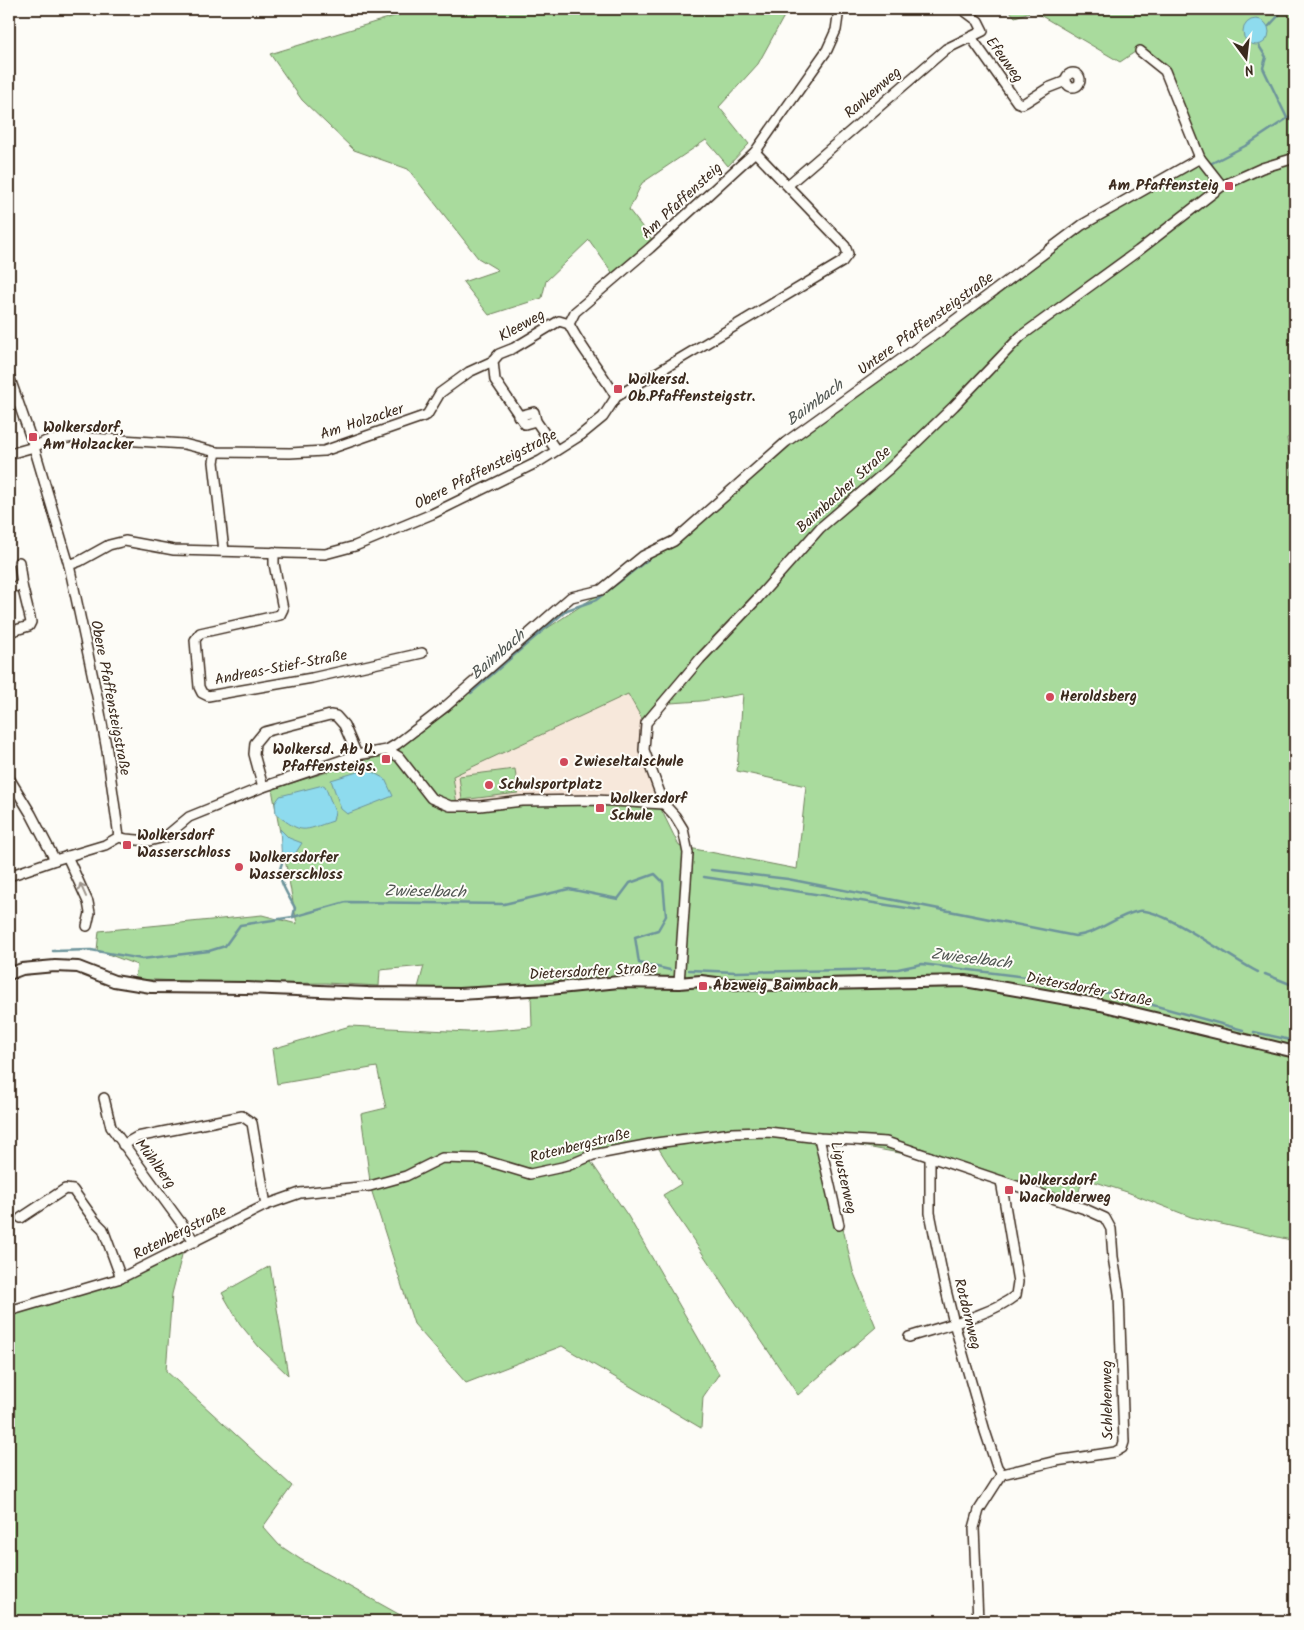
<svg xmlns="http://www.w3.org/2000/svg" width="1304" height="1630" font-family="Kalam,sans-serif">
<style>
.built{fill:#f7e8db}
.green{fill:#a9db9d;stroke:#72825e;fill-rule:evenodd}
.water{fill:#8edbee;stroke:#6d949b}
.lines{fill:none;stroke-linecap:round;stroke-linejoin:round}
.stream{stroke:#6d949b;stroke-width:2.5}
.minor-casing{stroke:#3b2a1e;stroke-width:12}
.tertiary-casing{stroke:#3b2a1e;stroke-width:14}
.minor{stroke:#fdfcf7;stroke-width:9}
.tertiary{stroke:#fdfcf7;stroke-width:10}
.oneway{stroke:#9c938a}
.poi-dot{fill:#d1495b;stroke:#fdfcf7;stroke-width:2}
.labels{text-anchor:middle;dominant-baseline:central;stroke-width:4;stroke-linejoin:round;paint-order:stroke}
.street-label{font-size:15px;fill:#3b2a1e;stroke:#fdfcf7}
.poi-label{font-size:15px;font-weight:bold;fill:#3b2a1e;stroke:#fdfcf7;text-anchor:start}
.water-label{font-size:16px;font-style:italic;fill:#505652;stroke:#fdfcf7}
</style>
<rect width="100%" height="100%" fill="#fdfcf7"/>
<filter id="ink" filterUnits="userSpaceOnUse"><feTurbulence type="fractalNoise" baseFrequency=".02" numOctaves="2"/><feDisplacementMap in="SourceGraphic" scale="10" xChannelSelector="R" yChannelSelector="G"/><feConvolveMatrix kernelMatrix="1 2 1 2 8 2 1 2 1" color-interpolation-filters="sRGB"/></filter>
<g filter="url(#ink)">
<!-- built -->
<polygon class="built" points="628,694 642,719 641,748 657,801 457,805 453,776"/>
<!-- green -->
<g class="green">
<polygon points="418,9 788,9 758,64 719,107 749,144 728,166 706,140 642,183 629,210 654,242 614,275 589,240 546,281 542,298 489,315 463,282 498,270 478,258 408,169 354,150 302,100 270,54"/>
<path d="M1008 9H1295V436L1287 438 1295 500V1241L1191 1217 1127 1192 1083 1178 1076 1201 927 1158 822 1139 853 1271 876 1327 798 1395 663 1195 681 1184 654 1141 587 1156 628 1216 719 1374 703 1397 701 1428 562 1346 466 1383 414 1324 371 1189 361 1114 386 1108 377 1067 277 1084 272 1049 350 1026 468 1032 532 1027 531 993 416 995 424 966 380 970 379 986 326 983 248 984 135 979 137 965 97 950 99 931 262 915 297 924 272 789 390 753 448 712 519 647 617 582 703 519 784 442 1082 226 1197 161 1165 67 1141 48 1120 62 1033 11 1015 17ZM628 694 642 719 655 704 701 701 743 694 737 771 806 786 797 869 679 846 657 801 457 805 453 776Z"/>
<polygon points="515,769 518,793 462,800 459,776"/>
<polygon points="183,1251 172,1294 166,1371 292,1486 263,1527 279,1545 300,1559 411,1621 9,1621 9,1315"/>
<polygon points="270,1266 288,1375 259,1347 240,1324 222,1293"/>
</g>
<!-- water -->
<g class="water">
<circle cx="1256" cy="32" r="13"/>
<polygon points="367,769 385,779 393,796 347,814 341,809 331,780"/>
<path d="M323 785 325 786 335 812 333 821C302 831 303 835 276 814L275 803 280 796Z"/>
<polygon points="280,829 289,838 302,843 295,854 282,863"/>
</g>
<g class="lines">
<!-- stream -->
<g class="stream">
<polyline points="1269,26 1280,14"/>
<polyline points="1259,46 1266,57 1263,68 1287,118"/>
<polyline points="1210,164 1247,145 1294,114"/>
<polyline points="471,693 521,649 567,610 596,600 655,554"/>
<path d="M282 863C275 878 288 894 295 908L293 917"/>
<path d="M711 870 788 879 1075 936C1099 934 1116 915 1139 911 1161 907 1233 960 1258 972"/>
<polyline points="704,877 920,910"/>
<polyline points="53,951 91,950 142,959 209,951 225,946 240,925 293,917 346,902 504,904 569,889 618,899 630,883 655,874 663,882 666,916 658,930 635,937 639,963 670,970"/>
<polyline points="689,970 736,972 898,969 922,964 1042,979 1113,994 1243,1030"/>
<polyline points="1265,974 1295,986"/>
<polyline points="1254,1032 1295,1041"/>
</g>
<!-- minor casing -->
<g class="minor-casing">
<g id="minor">
<polyline points="971,37 1017,102 1022,104 1026,102 1048,88 1066,81"/>
<polyline points="1140,51 1165,71 1200,158 1222,186"/>
<circle cx="1073" cy="80" r="7"/>
<polyline points="788,185 946,49 983,31 978,21 962,9"/>
<polyline points="569,324 575,312 650,248 755,152 827,50 836,30 839,9"/>
<path d="M569 324C582 350 602 372 616 397"/>
<polyline points="9,376 34,447 69,565 98,701 107,751 119,837"/>
<polyline points="518,416 534,412 536,421 556,450"/>
<polyline points="536,421 525,424 495,380 493,361 499,354 514,348 559,321 569,324"/>
<polyline points="216,452 214,462 224,551"/>
<polyline points="9,454 34,447 46,441 75,437 184,444 216,452 290,453 324,451 427,415 440,393 469,372 493,361"/>
<polyline points="274,552 274,564 283,609 280,615 200,633 195,640 199,687 202,693 208,696 312,678 422,653"/>
<polyline points="69,565 80,561 109,545 125,541 174,550 325,554 355,546 432,514 540,461 581,435 603,417 616,397 842,262 848,254 845,246 755,152"/>
<polyline points="9,588 22,585"/>
<polyline points="9,632 29,626 31,622 22,585 19,562"/>
<polyline points="387,750 399,757 431,798 450,806 480,806 522,801 596,800 664,804"/>
<polyline points="9,778 31,814 55,860"/>
<polyline points="263,787 254,754 255,743 264,732 330,715 336,716 344,725 357,755"/>
<polyline points="67,856 88,902 90,913 87,926"/>
<polyline points="9,876 55,860 105,845 119,837 126,839 149,841 165,837 189,817 263,787 357,755 387,750 397,744 445,707 571,597 601,590 643,556 674,541 786,442 939,332 1082,225 1200,158"/>
<polyline points="679,983 688,853 683,829 675,816 664,804 644,750 646,723 700,659 757,599 820,528 890,468 954,406 1021,336 1138,251 1222,186 1262,168 1295,158"/>
<polyline points="104,1098 111,1127 195,1242"/>
<polyline points="819,1138 839,1225"/>
<polyline points="123,1145 137,1137 242,1116 252,1123 266,1205"/>
<polyline points="930,1157 930,1213 944,1282 954,1323 985,1431 997,1467 1002,1474"/>
<polyline points="21,1218 65,1189 73,1190 95,1221 103,1229 121,1278"/>
<polyline points="9,1311 121,1278 266,1205 300,1193 370,1186 406,1176 442,1158 480,1159 530,1174 567,1166 593,1155 656,1143 732,1133 768,1132 819,1138 886,1142 1085,1209 1105,1218 1111,1229 1113,1257 1119,1294 1124,1442 1122,1448 1115,1452 1056,1461 1002,1474"/>
<path d="M909 1337C940 1327 992 1315 1016 1295L1018 1282 1001 1181"/>
<polyline points="978,1621 974,1528 979,1510 1002,1474"/>
</g>
</g>
<!-- tertiary casing -->
<g class="tertiary-casing">
<polyline id="tertiary" points="9,974 22,969 55,966 78,967 114,981 151,987 246,988 368,993 459,994 549,989 619,982 679,983 701,981 724,984 776,985 965,981 1101,1005 1295,1052"/>
</g>
<!-- minor -->
<use href="#minor" class="minor"/>
<!-- tertiary -->
<use href="#tertiary" class="tertiary"/>
</g>
<!-- one-way arrows -->
<defs><path id="oneway-shaft" d="M-6 0H5M1.5-3L5.5 0L1.5 3" fill="none" stroke-width="1.6" stroke-linecap="round" stroke-linejoin="round" transform="scale(1.25)"/></defs>
<use class="oneway" href="#oneway-shaft" transform="translate(83 890) rotate(-114)"/>
</g>
<!-- markers -->
<g class="poi-dot">
<rect x="1224" y="181" width="10" height="10" rx="2.5"/>
<rect x="613" y="384" width="10" height="10" rx="2.5"/>
<rect x="28" y="432" width="10" height="10" rx="2.5"/>
<circle cx="1050" cy="697" r="5"/>
<rect x="381" y="754" width="10" height="10" rx="2.5"/>
<circle cx="564" cy="762" r="5"/>
<circle cx="489" cy="785" r="5"/>
<rect x="595" y="803" width="10" height="10" rx="2.5"/>
<rect x="122" y="840" width="10" height="10" rx="2.5"/>
<circle cx="239" cy="867" r="5"/>
<rect x="698" y="981" width="10" height="10" rx="2.5"/>
<rect x="1004" y="1185" width="10" height="10" rx="2.5"/>
</g>
<g class="labels">
<!-- street labels -->
<g class="street-label">
<text transform="translate(1004 60) rotate(54)">Efeuweg</text>
<text transform="translate(873 93) rotate(-41)">Rankenweg</text>
<text transform="translate(682 201) rotate(-43)">Am Pfaffensteig</text>
<text transform="translate(926 324) rotate(-36)">Untere Pfaffensteigstraße</text>
<text transform="translate(522 326) rotate(-29)">Kleeweg</text>
<text transform="translate(362 422) rotate(-18)">Am Holzacker</text>
<text transform="translate(486 470) rotate(-27)">Obere Pfaffensteigstraße</text>
<text transform="translate(844 490) rotate(-42)">Baimbacher Straße</text>
<text transform="translate(281 668) rotate(-11)">Andreas-Stief-Straße</text>
<text transform="translate(110 698) rotate(79)">Obere Pfaffensteigstraße</text>
<text transform="translate(593 972) rotate(-3)">Dietersdorfer Straße</text>
<text transform="translate(1089 990) rotate(11)">Dietersdorfer Straße</text>
<text transform="translate(580 1146) rotate(-14)">Rotenbergstraße</text>
<text transform="translate(155 1164) rotate(53)">Mühlberg</text>
<text transform="translate(843 1178) rotate(77)">Ligusterweg</text>
<text transform="translate(180 1233) rotate(-27)">Rotenbergstraße</text>
<text transform="translate(967 1314) rotate(76)">Rotdornweg</text>
<text transform="translate(1108 1400) rotate(-91)">Schlehenweg</text>
</g>
<!-- poi labels -->
<g class="poi-label">
<text x="1219" y="186" text-anchor="end">Am Pfaffensteig</text>
<text x="628" y="380">Wolkersd.<tspan x="628" dy="17">Ob.Pfaffensteigstr.</tspan></text>
<text x="43" y="428">Wolkersdorf,<tspan x="43" dy="17">Am Holzacker</tspan></text>
<text x="1060" y="697">Heroldsberg</text>
<text x="376" y="750" text-anchor="end">Wolkersd. Ab U.<tspan x="376" dy="17">Pfaffensteigs.</tspan></text>
<text x="574" y="762">Zwieseltalschule</text>
<text x="499" y="785">Schulsportplatz</text>
<text x="610" y="799">Wolkersdorf<tspan x="610" dy="17">Schule</tspan></text>
<text x="137" y="836">Wolkersdorf<tspan x="137" dy="17">Wasserschloss</tspan></text>
<text x="249" y="858">Wolkersdorfer<tspan x="249" dy="17">Wasserschloss</tspan></text>
<text x="713" y="986">Abzweig Baimbach</text>
<text x="1019" y="1181">Wolkersdorf<tspan x="1019" dy="17">Wacholderweg</tspan></text>
</g>
<!-- water labels -->
<g class="water-label">
<text transform="translate(815 403) rotate(-36)">Baimbach</text>
<text transform="translate(498 655) rotate(-41)">Baimbach</text>
<text transform="translate(425 892) rotate(1)">Zwieselbach</text>
<text transform="translate(971 959) rotate(7)">Zwieselbach</text>
</g>
</g>
<!-- margin -->
<rect width="1304" height="1630" fill="none" stroke="#fdfcf7" stroke-width="30"/>
<rect x="15" y="15" width="1274" height="1600" fill="none" stroke="#3b2a1e" stroke-width="2" filter="url(#ink)"/>
<!-- north arrow -->
<g transform="translate(1246 58) rotate(165)" stroke="#fdfcf7" stroke-width="4" paint-order="stroke">
<path d="M0-4L9 19L0 12L-9 19Z" fill="#3b2a1e"/>
<text y="-8" font-size="14" font-weight="bold" text-anchor="middle" fill="#3b2a1e">N</text>
</g>
</svg>
